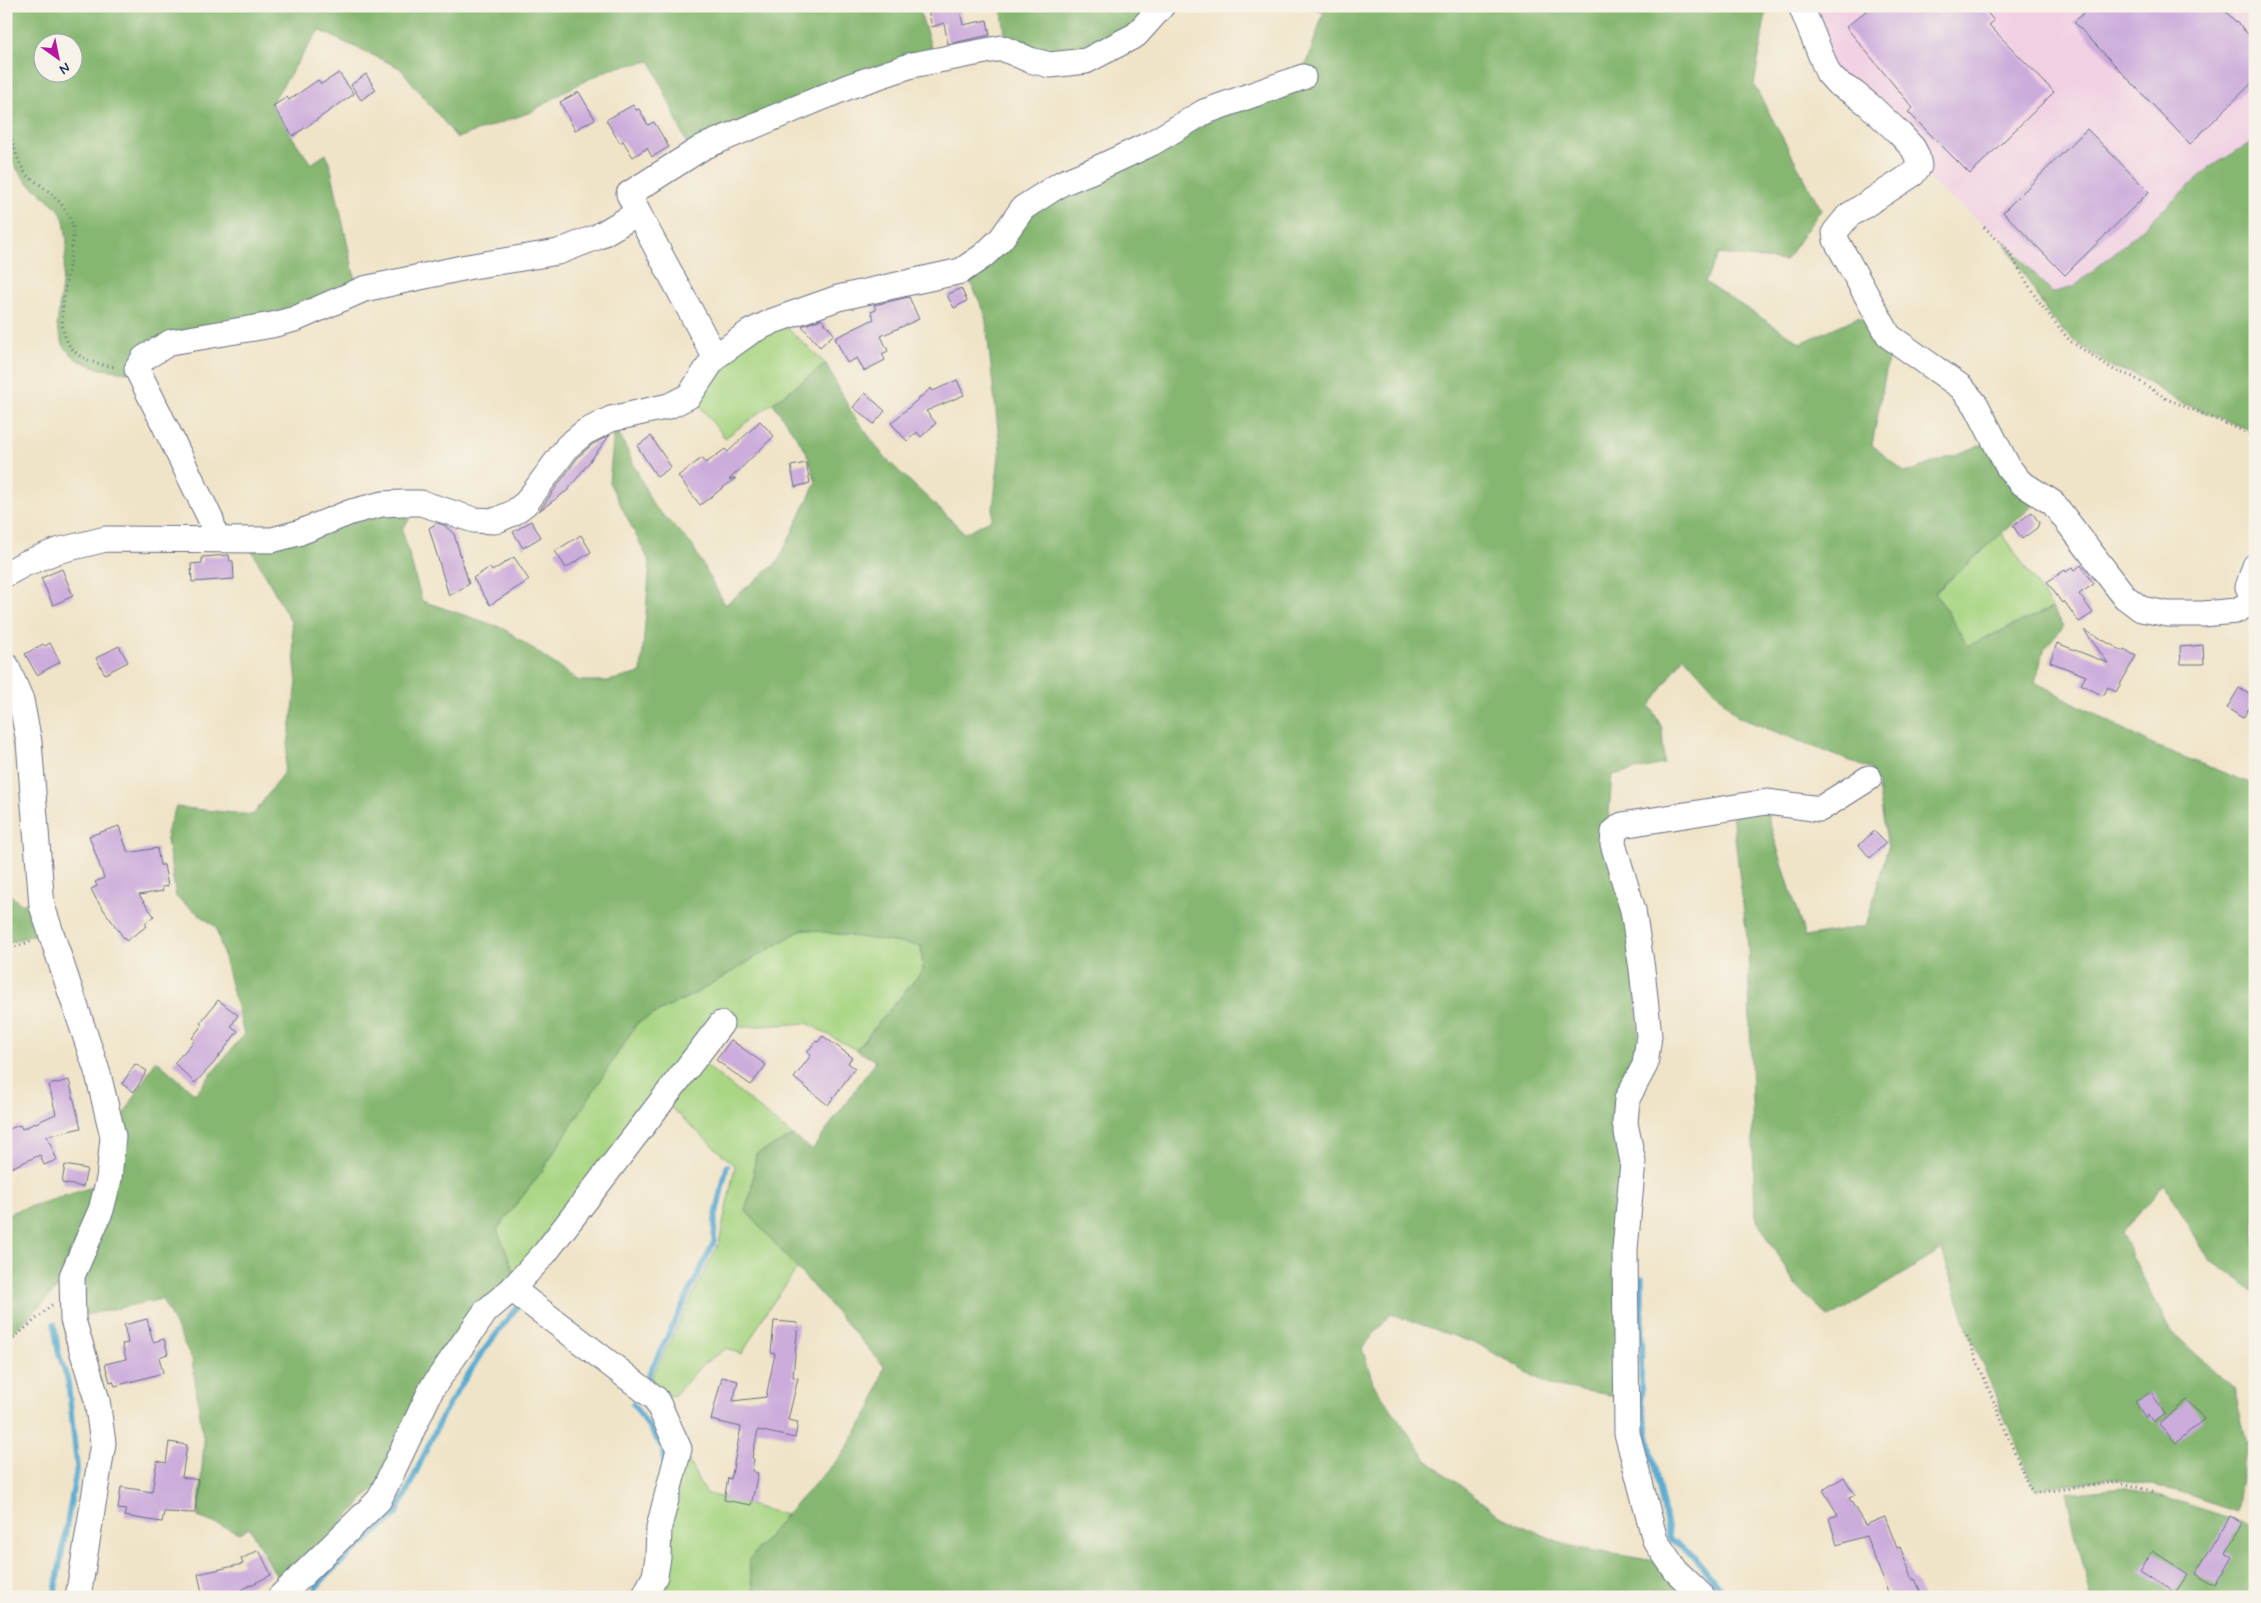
<svg xmlns="http://www.w3.org/2000/svg" width="2261" height="1603" font-family="Mynerve,sans-serif">
<style>
.built{fill:#f1d0e3}
.green{fill:#a8d683;stroke:#628270}
.forest{fill:#86b771;stroke:#507368;fill-rule:evenodd}
.lines{fill:none;stroke-linecap:round;stroke-linejoin:round}
.stream{stroke:#54a9d0;stroke-width:5.5}
.building{fill:#ccacdb}
.minor-casing{stroke:#666e83;stroke-width:27}
.path{stroke:#666e83;stroke-width:3;stroke-dasharray:1 4;stroke-linecap:butt}
.minor{stroke:#fff;stroke-width:25}
</style>
<rect width="100%" height="100%" fill="#f7f3e8"/>
<filter id="ink" filterUnits="userSpaceOnUse"><feTurbulence type="fractalNoise" baseFrequency=".02" numOctaves="2"/><feDisplacementMap in="SourceGraphic" scale="10" xChannelSelector="R" yChannelSelector="G"/><feConvolveMatrix kernelMatrix="1 2 1 2 8 2 1 2 1" color-interpolation-filters="sRGB"/></filter>
<filter id="wash" filterUnits="userSpaceOnUse"><feTurbulence type="fractalNoise" baseFrequency=".0096" numOctaves="4" result="noise"/><feDisplacementMap in="SourceGraphic" scale="20" xChannelSelector="R" yChannelSelector="G"/><feGaussianBlur stdDeviation="1.12" result="paint"/><feColorMatrix in="noise" values="0 0 0 0 0 0 0 0 0 0 0 0 0 0 0 0 0 1.4 0 .05"/><feComposite in="paint" operator="in"/></filter>
<g filter="url(#wash)">
<rect width="100%" height="100%" fill="#f0e4c8"/>
<!-- built -->
<polygon class="built" points="1807,6 2255,6 2255,140 2209,168 2133,237 2074,287 2052,293 2003,239 1940,190 1831,70"/>
<!-- green -->
<g class="green">
<polygon points="782,323 826,364 725,438 693,398 715,365"/>
<polygon points="2002,533 2052,608 1968,646 1935,593"/>
<polygon points="803,929 921,946 923,970 856,1050 807,1023 730,1028 515,1274 497,1230 542,1171 637,1023 698,992"/>
<polygon points="703,1063 793,1136 756,1154 751,1192 745,1210 798,1268 767,1311 742,1354 727,1348 702,1365 674,1396 660,1393 648,1385 719,1243 735,1166 668,1105"/>
<polygon points="682,1448 705,1493 786,1515 748,1561 755,1597 650,1597"/>
</g>
<!-- forest -->
<g class="forest">
<path d="M6 6H918L934 56 688 146 651 61 612 68 569 89 531 112 457 138 400 68 319 30 270 105 311 164 326 154 330 165 356 283 353 288 241 325 126 372 101 369 77 360 64 347 57 326 67 242 64 220 59 209 25 180 12 162 6 139ZM42 42H72V72H42Z"/>
<polygon points="1001,6 1153,6 1135,28 1085,55 1050,60 1007,46"/>
<polygon points="1302,6 1767,6 1754,85 1821,209 1785,261 1719,254 1705,282 1801,343 1858,317 1876,327 1891,344 1872,445 1905,473 1990,442 2037,502 1935,592 1968,646 2052,608 2064,626 2044,650 2035,682 2153,745 2255,785 2255,1291 2209,1260 2165,1184 2121,1234 2170,1330 2234,1389 2247,1443 2237,1511 2177,1491 2111,1478 2035,1490 1966,1325 1942,1250 1830,1318 1796,1286 1755,1216 1748,946 1732,813 1765,808 1805,937 1866,926 1888,847 1877,782 1870,769 1738,717 1684,656 1650,706 1662,728 1664,764 1612,775 1608,824 1631,918 1640,1062 1622,1397 1549,1385 1480,1345 1391,1314 1362,1348 1373,1383 1427,1460 1500,1516 1571,1547 1667,1563 1696,1597 755,1597 748,1561 791,1509 843,1454 873,1405 884,1366 745,1210 751,1192 756,1154 793,1136 812,1150 876,1061 856,1050 923,970 921,946 803,929 698,992 637,1023 542,1171 497,1229 515,1274 384,1478 282,1586 249,1527 240,1533 198,1517 204,1444 192,1359 162,1299 80,1316 82,1286 93,1252 120,1121 156,1060 195,1094 244,1034 216,927 176,897 166,833 176,807 253,815 284,772 297,683 291,622 250,547 352,517 418,508 402,529 422,601 503,628 579,681 608,681 641,673 650,563 609,482 615,425 653,505 692,545 725,605 778,562 816,482 806,451 773,403 826,364 852,413 885,458 965,533 992,519 1000,447 985,313 966,273 1044,202 1212,120 1307,63 1324,11"/>
<polygon points="2255,140 2255,432 2180,402 2134,374 2111,367 2073,340 2050,317 2003,239 2052,293 2074,287 2133,237 2209,168"/>
<polygon points="6,891 21,904 31,900 41,932 6,944"/>
<polygon points="96,1186 61,1285 6,1339 6,1214"/>
<polygon points="2123,1487 2183,1503 2255,1526 2255,1597 2091,1597 2066,1493"/>
</g>
<g class="lines">
<!-- stream -->
<g class="stream">
<polyline points="1642,1278 1641,1401 1670,1540 1695,1557 1727,1597"/>
<polyline points="647,1378 714,1242 715,1219 727,1166"/>
<polyline points="633,1404 664,1450 664,1462"/>
<polyline points="54,1597 77,1467 68,1381 58,1351 54,1324"/>
<polyline points="308,1597 329,1573 396,1515 443,1414 479,1357 516,1308"/>
</g>
</g>
<g id="blocks">
<!-- building -->
<g class="building">
<polygon points="927,6 959,6 963,25 987,20 990,35 948,44 944,23 932,27"/>
<polygon points="1872,6 1982,6 1994,21 1989,25 2054,92 1970,174 1908,112 1913,108 1846,27"/>
<polygon points="2091,6 2220,6 2255,41 2255,80 2190,144 2074,22"/>
<polygon points="339,73 354,94 293,136 273,106 287,97 289,100 318,80 321,84"/>
<polygon points="366,74 376,90 361,100 351,85"/>
<polygon points="579,92 595,119 575,130 560,102"/>
<polygon points="633,105 636,110 639,109 648,125 654,122 669,147 652,157 647,148 633,157 623,141 620,143 606,120"/>
<polygon points="2087,129 2149,192 2065,275 2003,212"/>
<polygon points="961,288 967,301 954,308 947,295"/>
<polygon points="909,297 919,319 881,336 888,351 882,354 885,360 864,371 857,358 847,363 835,338 874,319 871,312 876,310 874,305"/>
<polygon points="821,319 834,334 820,347 802,326"/>
<polygon points="957,380 964,395 926,411 936,423 921,437 917,432 907,441 891,423 931,388 933,391"/>
<polygon points="865,393 885,411 874,424 853,407"/>
<polygon points="760,421 774,436 729,480 736,478 700,505 678,476 702,458 706,463 725,449 728,452"/>
<polygon points="610,435 568,490 539,511 579,456 593,444"/>
<polygon points="651,436 671,467 657,477 637,446"/>
<polygon points="806,463 810,483 795,487 791,466"/>
<polygon points="2032,512 2039,523 2037,528 2022,539 2013,526"/>
<polygon points="531,521 541,537 523,548 513,532"/>
<polygon points="437,523 444,525 454,534 469,584 449,596 429,528"/>
<polygon points="581,535 591,552 566,568 555,551"/>
<polygon points="229,555 230,561 233,561 234,579 192,582 191,564 202,563 202,557"/>
<polygon points="514,557 529,580 490,605 473,578 490,567 492,571"/>
<polygon points="2081,565 2094,584 2079,594 2093,613 2079,622 2064,601 2062,603 2047,582 2065,570 2066,572 2073,567 2075,570"/>
<polygon points="62,569 73,596 53,605 41,578"/>
<polygon points="2084,630 2123,651 2124,649 2136,656 2116,692 2108,687 2103,696 2081,684 2086,676 2050,662 2057,643 2108,663"/>
<polygon points="50,643 60,662 37,675 25,654 43,644 45,646"/>
<polygon points="2203,645 2204,664 2181,664 2180,647"/>
<polygon points="119,646 128,662 105,674 96,658"/>
<polygon points="2239,688 2255,698 2243,718 2227,708"/>
<polygon points="119,826 128,853 157,848 160,865 164,865 168,886 162,887 163,891 139,895 154,916 145,923 147,926 126,941 96,899 91,889 97,886 95,882 104,878 89,836"/>
<polygon points="1874,831 1886,843 1870,858 1859,845"/>
<polygon points="218,1000 238,1015 231,1026 238,1031 213,1064 195,1083 174,1063 195,1040 192,1038 202,1025 200,1023"/>
<polygon points="823,1036 852,1057 848,1063 855,1068 828,1105 794,1078 811,1055 807,1052 816,1041 818,1042"/>
<polygon points="731,1040 766,1065 751,1085 716,1060"/>
<polygon points="135,1064 147,1071 134,1092 122,1084"/>
<polygon points="69,1080 81,1128 47,1136 57,1160 44,1165 40,1155 6,1170 6,1130 20,1125 22,1129 56,1114 49,1085"/>
<polygon points="65,1165 87,1169 83,1187 62,1183"/>
<polygon points="147,1319 153,1342 164,1339 168,1354 159,1357 163,1373 115,1386 113,1381 110,1382 105,1364 126,1359 122,1344 128,1343 124,1325"/>
<polygon points="774,1321 798,1323 793,1377 798,1378 788,1420 798,1422 795,1438 758,1430 752,1458 754,1459 752,1471 758,1473 751,1505 724,1500 728,1478 731,1479 741,1427 711,1420 722,1377 738,1381 733,1401 766,1397 775,1354 771,1353"/>
<polygon points="2151,1392 2165,1414 2153,1422 2148,1415 2145,1417 2135,1402"/>
<polygon points="2187,1400 2204,1419 2176,1443 2159,1424"/>
<polygon points="169,1442 187,1445 182,1477 198,1480 195,1513 164,1512 162,1522 124,1516 126,1510 118,1509 121,1487 152,1492 157,1461 166,1463"/>
<polygon points="1844,1477 1855,1495 1849,1498 1865,1525 1885,1517 1897,1548 1900,1547 1913,1580 1915,1579 1923,1597 1890,1597 1866,1536 1837,1545 1829,1518 1838,1515 1823,1490"/>
<polygon points="2230,1516 2242,1523 2225,1552 2233,1557 2216,1586 2195,1574"/>
<polygon points="259,1550 271,1575 241,1590 242,1597 203,1597 198,1574 243,1564 241,1559"/>
<polygon points="2153,1551 2188,1574 2175,1593 2140,1571"/>
</g>
</g>
</g>
<g filter="url(#ink)">
<use href="#blocks" fill-opacity="0" stroke="#666e83" stroke-width="1"/>
<g class="lines">
<!-- minor casing -->
<g class="minor-casing">
<g id="minor">
<polyline points="1801,6 1828,73 1837,83 1854,93 1869,105 1899,133 1913,148 1917,156 1919,166 1913,174 1848,216 1835,232 1836,240 1889,336 1961,387 1976,405 2008,467 2020,482 2053,503 2125,597 2141,609 2168,614 2203,614 2236,611 2255,600"/>
<polyline points="638,213 629,194 703,147 850,86 912,65 1002,48 1030,60 1050,65 1086,61 1136,35 1162,6"/>
<polyline points="216,539 211,520 137,369 144,358 171,342 272,325 295,319 364,289 467,267 558,252 597,237 638,213 715,357"/>
<polyline points="2255,566 2248,587 2255,597"/>
<polyline points="6,574 24,564 57,551 106,539 272,540 298,533 351,512 382,504 402,503 421,503 474,520 495,521 513,513 526,503 568,446 585,432 611,419 669,406 689,396 715,357 750,332 773,321 838,298 961,271 983,256 1001,239 1023,208 1062,183 1096,169 1152,143 1204,112 1303,77"/>
<polyline points="6,665 21,700 29,742 42,906 98,1074 113,1136 109,1179 101,1210 72,1276 73,1320 97,1400 103,1443 78,1597"/>
<polyline points="512,1289 656,1399 679,1449 659,1527 658,1557 655,1576 644,1597"/>
<polyline points="280,1597 379,1500 432,1388 486,1311 512,1289 545,1253 721,1024"/>
<polyline points="1703,1597 1676,1571 1655,1540 1627,1433 1625,1249 1633,1162 1625,1123 1627,1099 1645,1065 1649,1036 1642,969 1633,910 1613,844 1614,832 1622,825 1767,802 1820,809 1869,778"/>
</g>
</g>
<!-- path -->
<g class="path">
<path d="M6 120C12 138 15 158 26 174 29 178 34 180 38 183 53 195 65 204 72 223 75 231 72 244 71 253 64 307 41 359 117 367"/>
<polyline points="1984,227 2007,249 2038,301 2070,341 2114,370 2133,377 2167,399 2255,436"/>
<polyline points="6,950 32,941"/>
<polyline points="1967,1336 2028,1485 2034,1493 2118,1482 2155,1492"/>
<polyline points="6,1345 52,1305"/>
</g>
<!-- minor -->
<use href="#minor" class="minor"/>
</g>
</g>
<!-- margin -->
<rect width="2261" height="1603" fill="none" stroke="#f7f3e8" stroke-width="25"/>
<!-- north arrow -->
<g transform="translate(58 58) rotate(147)"><circle r="24" fill="#f7f3e8" stroke="#9fa5b1"/>
<path d="M0-4L9 19L0 12L-9 19Z" fill="#b5179e"/>
<text y="-8" font-size="14" font-weight="bold" text-anchor="middle" fill="#1b2f5e">N</text>
</g>
</svg>
